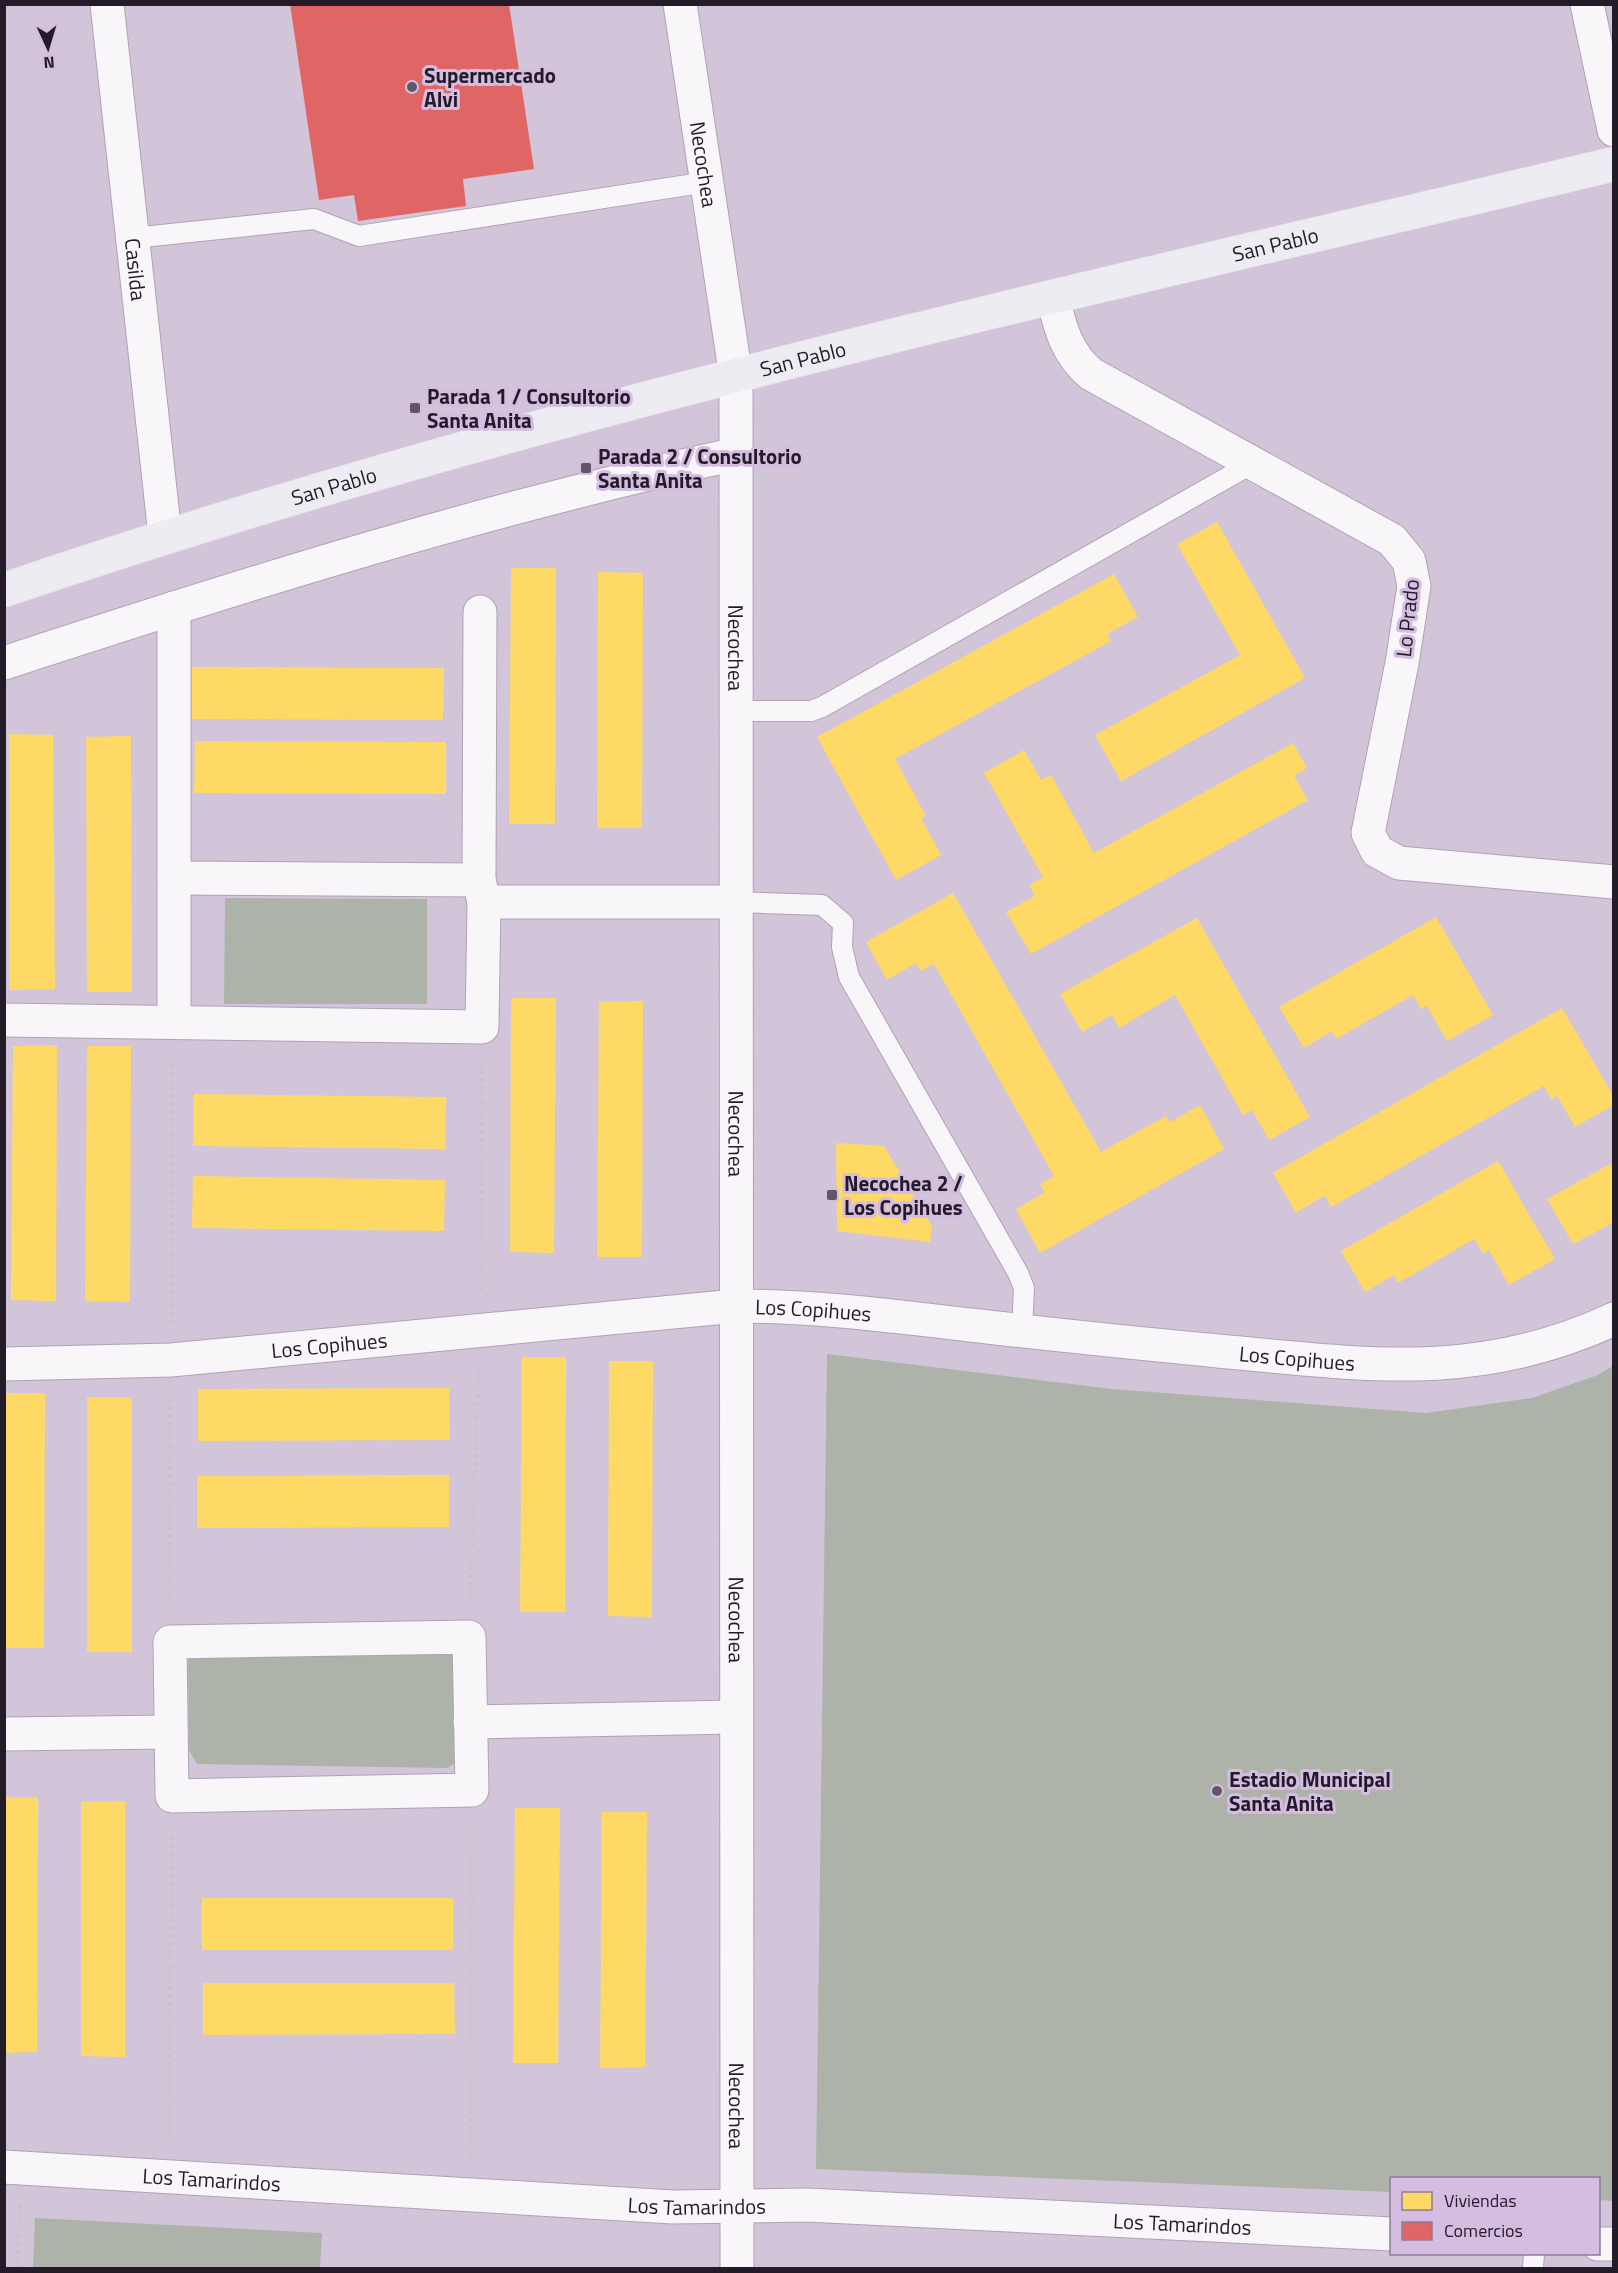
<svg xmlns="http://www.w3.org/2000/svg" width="1618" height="2273" font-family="'Titillium Web',sans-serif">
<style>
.green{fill:#adb3a8}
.homes{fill:#ffd966}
.shops{fill:#e06666}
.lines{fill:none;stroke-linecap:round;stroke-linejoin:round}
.lane-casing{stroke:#ada3b3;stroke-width:22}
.street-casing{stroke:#ada3b3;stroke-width:35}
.secondary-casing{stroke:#ada3b3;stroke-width:35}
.primary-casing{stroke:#ebe5ee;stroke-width:35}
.path{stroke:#c8c4cb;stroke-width:4;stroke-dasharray:3 4.5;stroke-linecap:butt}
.lane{stroke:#f8f6f9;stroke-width:20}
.street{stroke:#f8f6f9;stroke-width:33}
.secondary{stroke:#f8f6f9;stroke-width:33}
.primary{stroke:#ececf2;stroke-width:33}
.poi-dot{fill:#615666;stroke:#d4bde1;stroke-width:2}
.labels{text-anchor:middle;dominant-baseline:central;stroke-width:6;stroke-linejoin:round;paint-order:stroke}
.poi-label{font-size:21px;font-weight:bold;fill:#241b28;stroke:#d4bde1;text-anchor:start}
.street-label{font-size:21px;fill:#241b28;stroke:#d4bde1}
</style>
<rect width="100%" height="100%" fill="#d2c5d9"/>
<!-- green -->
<g class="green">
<polygon points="225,898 427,899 427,1004 224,1004"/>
<polygon points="827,1354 1112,1389 1426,1413 1532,1398 1598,1375 1613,1366 1613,2201 1599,2200 1598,2178 1392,2178 1391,2192 816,2169"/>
<polygon points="452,1632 465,1755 448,1768 197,1764 189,1750 188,1645"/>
<polygon points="35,2218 322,2233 320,2268 33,2268"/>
</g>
<!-- homes -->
<g class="homes">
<polygon points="1217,522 1305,678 1121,781 1095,735 1240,655 1177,544"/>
<polygon points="511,568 556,568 555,824 509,824"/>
<polygon points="598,572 643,573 642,828 597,828"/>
<polygon points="1114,574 1138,617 1107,634 1111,641 895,759 926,816 921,818 941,855 896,880 817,737"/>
<polygon points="192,667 444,668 443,720 192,719"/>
<polygon points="9,734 53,735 55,989 9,990"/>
<polygon points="131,736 132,992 87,992 86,737"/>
<polygon points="195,741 446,742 446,794 194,793"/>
<polygon points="1293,743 1307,768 1294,776 1308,800 1031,954 1006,912 1035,896 1029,885 1043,877 984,773 1024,750 1041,780 1051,775 1094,853"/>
<polygon points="953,893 1101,1152 1166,1116 1170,1122 1200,1105 1224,1149 1040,1253 1016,1209 1045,1192 1040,1184 1054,1176 934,964 920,971 916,963 887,980 866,942"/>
<polygon points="1436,917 1493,1015 1447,1041 1427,1006 1421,1009 1413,995 1336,1039 1332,1031 1304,1048 1279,1007"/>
<polygon points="1197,918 1310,1117 1269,1140 1252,1110 1243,1115 1175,995 1119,1028 1112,1015 1082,1032 1060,994"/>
<polygon points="511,998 556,998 554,1253 510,1252"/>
<polygon points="643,1001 642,1257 597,1257 599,1002"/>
<polygon points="1562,1008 1614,1097 1614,1105 1575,1127 1557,1096 1551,1099 1544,1086 1331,1207 1325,1195 1296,1213 1273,1173"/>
<polygon points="57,1045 56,1301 11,1300 13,1046"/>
<polygon points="87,1046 131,1046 130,1302 85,1301"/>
<polygon points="194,1094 446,1097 445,1149 193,1146"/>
<polygon points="836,1143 884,1146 932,1226 930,1242 837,1231"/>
<polygon points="1498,1161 1555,1259 1509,1285 1489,1250 1483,1253 1474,1239 1398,1283 1394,1275 1365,1292 1341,1251"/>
<polygon points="1614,1162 1614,1222 1573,1244 1547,1199"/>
<polygon points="193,1176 445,1180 444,1231 192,1228"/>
<polygon points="522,1357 566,1357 565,1612 520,1612"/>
<polygon points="609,1361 653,1361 652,1617 608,1616"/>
<polygon points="449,1388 450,1440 198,1441 198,1389"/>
<polygon points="4,1393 45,1393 44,1648 4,1648"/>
<rect x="87" y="1397" width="45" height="255"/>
<polygon points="449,1475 449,1527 197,1528 197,1476"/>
<polygon points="4,1797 38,1798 37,2052 4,2053"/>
<polygon points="125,1801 125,2057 81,2056 81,1802"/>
<polygon points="515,1808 560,1808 558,2063 513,2063"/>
<polygon points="602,1812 647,1812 645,2067 600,2068"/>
<rect x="202" y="1898" width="251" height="52"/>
<polygon points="203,1983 454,1983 455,2034 203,2035"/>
</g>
<!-- shops -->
<polygon class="shops" points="290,4 509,4 534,169 463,179 466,206 358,221 354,195 319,200"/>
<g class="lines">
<!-- lane casing -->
<g class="lane-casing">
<g id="lane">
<polyline points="133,238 314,219 359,236 707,182"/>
<polyline points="736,711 811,711 822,707 1253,463"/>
<polyline points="736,902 822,905 843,923 842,947 849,977 1018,1273 1024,1288 1022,1331"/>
<polyline points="1533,2268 1534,2254"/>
</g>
</g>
<!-- street casing -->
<g class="street-casing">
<g id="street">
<path id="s1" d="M107 4 165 535"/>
<polyline points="1587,4 1614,130"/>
<path d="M1053 298C1060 328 1067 354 1091 374L1392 540 1409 561 1414 586 1402 663 1368 833 1377 851 1399 863 1614 882"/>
<path d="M4 663C245 584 488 508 736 454"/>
<polyline points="174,878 479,880"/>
<polyline points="484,902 736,902"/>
<polyline points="4,1020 482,1027 484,902 479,880 480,612"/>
<polyline points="174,1021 174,608"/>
<polygon points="469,1637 472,1790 172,1796 170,1642"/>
<polyline points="470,1722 736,1717"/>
<polyline points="4,1734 171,1732"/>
<path id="s2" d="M4 2167 673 2207 807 2205 1392 2234"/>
<polyline points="1598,2244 1614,2244"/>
</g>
</g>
<!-- secondary casing -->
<g class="secondary-casing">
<g id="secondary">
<path id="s3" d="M680 4 736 377 737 2268"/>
<path id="s4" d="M4 1364 171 1360 736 1306C815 1306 892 1316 971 1325 1053 1335 1136 1343 1218 1351 1362 1364 1477 1383 1614 1319"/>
</g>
</g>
<!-- primary casing -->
<g class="primary-casing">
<g id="primary">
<path id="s5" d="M4 590C530 411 1074 293 1614 164"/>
</g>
</g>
<!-- path -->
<g class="path">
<polyline points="480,574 480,558"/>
<polyline points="481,1291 482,1065"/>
<polyline points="171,1323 173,1061"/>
<polyline points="470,1600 479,1368"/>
<polyline points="169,1605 170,1397"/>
<polyline points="168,2140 172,1833"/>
<polyline points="471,2159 472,1827"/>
<polyline points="17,2268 20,2205"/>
</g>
<!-- lane -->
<use href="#lane" class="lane"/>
<!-- street -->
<use href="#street" class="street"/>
<!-- secondary -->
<use href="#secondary" class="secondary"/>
<!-- primary -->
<use href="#primary" class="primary"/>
</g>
<!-- markers -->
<g class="poi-dot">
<circle cx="412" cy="87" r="6"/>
<rect x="409" y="402" width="12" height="12" rx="3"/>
<rect x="580" y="462" width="12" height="12" rx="3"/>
<rect x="826" y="1189" width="12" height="12" rx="3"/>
<circle cx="1217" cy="1791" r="6"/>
</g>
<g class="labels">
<!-- poi labels -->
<g class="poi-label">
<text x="424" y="75">Supermercado<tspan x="424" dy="24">Alvi</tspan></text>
<text x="427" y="396">Parada 1 / Consultorio<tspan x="427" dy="24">Santa Anita</tspan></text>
<text x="598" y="456">Parada 2 / Consultorio<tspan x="598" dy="24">Santa Anita</tspan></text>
<text x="844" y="1183">Necochea 2 /<tspan x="844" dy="24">Los Copihues</tspan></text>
<text x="1229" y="1779">Estadio Municipal<tspan x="1229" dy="24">Santa Anita</tspan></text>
</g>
<!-- street labels -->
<g class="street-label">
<text stroke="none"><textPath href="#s3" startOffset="162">Necochea</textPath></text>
<text stroke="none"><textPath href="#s5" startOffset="1318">San Pablo</textPath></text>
<text stroke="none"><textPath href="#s1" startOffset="267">Casilda</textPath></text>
<text stroke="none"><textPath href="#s5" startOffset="832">San Pablo</textPath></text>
<text stroke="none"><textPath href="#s5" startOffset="346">San Pablo</textPath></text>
<text transform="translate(1407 618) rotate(-84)">Lo Prado</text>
<text stroke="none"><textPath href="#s3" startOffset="648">Necochea</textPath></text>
<text stroke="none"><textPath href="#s3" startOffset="1134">Necochea</textPath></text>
<text stroke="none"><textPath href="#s4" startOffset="812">Los Copihues</textPath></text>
<text stroke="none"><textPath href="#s4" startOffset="326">Los Copihues</textPath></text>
<text stroke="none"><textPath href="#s4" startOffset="1298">Los Copihues</textPath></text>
<text stroke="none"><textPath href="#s3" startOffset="1620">Necochea</textPath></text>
<text stroke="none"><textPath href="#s3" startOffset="2106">Necochea</textPath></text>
<text stroke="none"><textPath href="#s2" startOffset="208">Los Tamarindos</textPath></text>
<text stroke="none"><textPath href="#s2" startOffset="694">Los Tamarindos</textPath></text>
<text stroke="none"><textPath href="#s2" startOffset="1180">Los Tamarindos</textPath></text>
</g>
</g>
<!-- border -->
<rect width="1618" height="2273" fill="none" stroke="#241b28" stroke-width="12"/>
<!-- legend -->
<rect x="1390" y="2177" width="210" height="78" fill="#d4bde1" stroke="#8e7c97" stroke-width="1.5"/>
<rect x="1402" y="2192" width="30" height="18" fill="#ffd966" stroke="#8e7c97" stroke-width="1.5"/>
<text x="1444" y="2207" font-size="18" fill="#241b28">Viviendas</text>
<rect x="1402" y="2222" width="30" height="18" fill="#e06666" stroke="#8e7c97" stroke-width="1.5"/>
<text x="1444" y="2237" font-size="18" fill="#241b28">Comercios</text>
<!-- north arrow -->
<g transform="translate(48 48) rotate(176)" stroke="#d4bde1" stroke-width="4.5" paint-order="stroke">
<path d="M0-4.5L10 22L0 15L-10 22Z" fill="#241b28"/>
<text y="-9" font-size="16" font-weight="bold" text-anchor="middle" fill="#241b28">N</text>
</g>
</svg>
